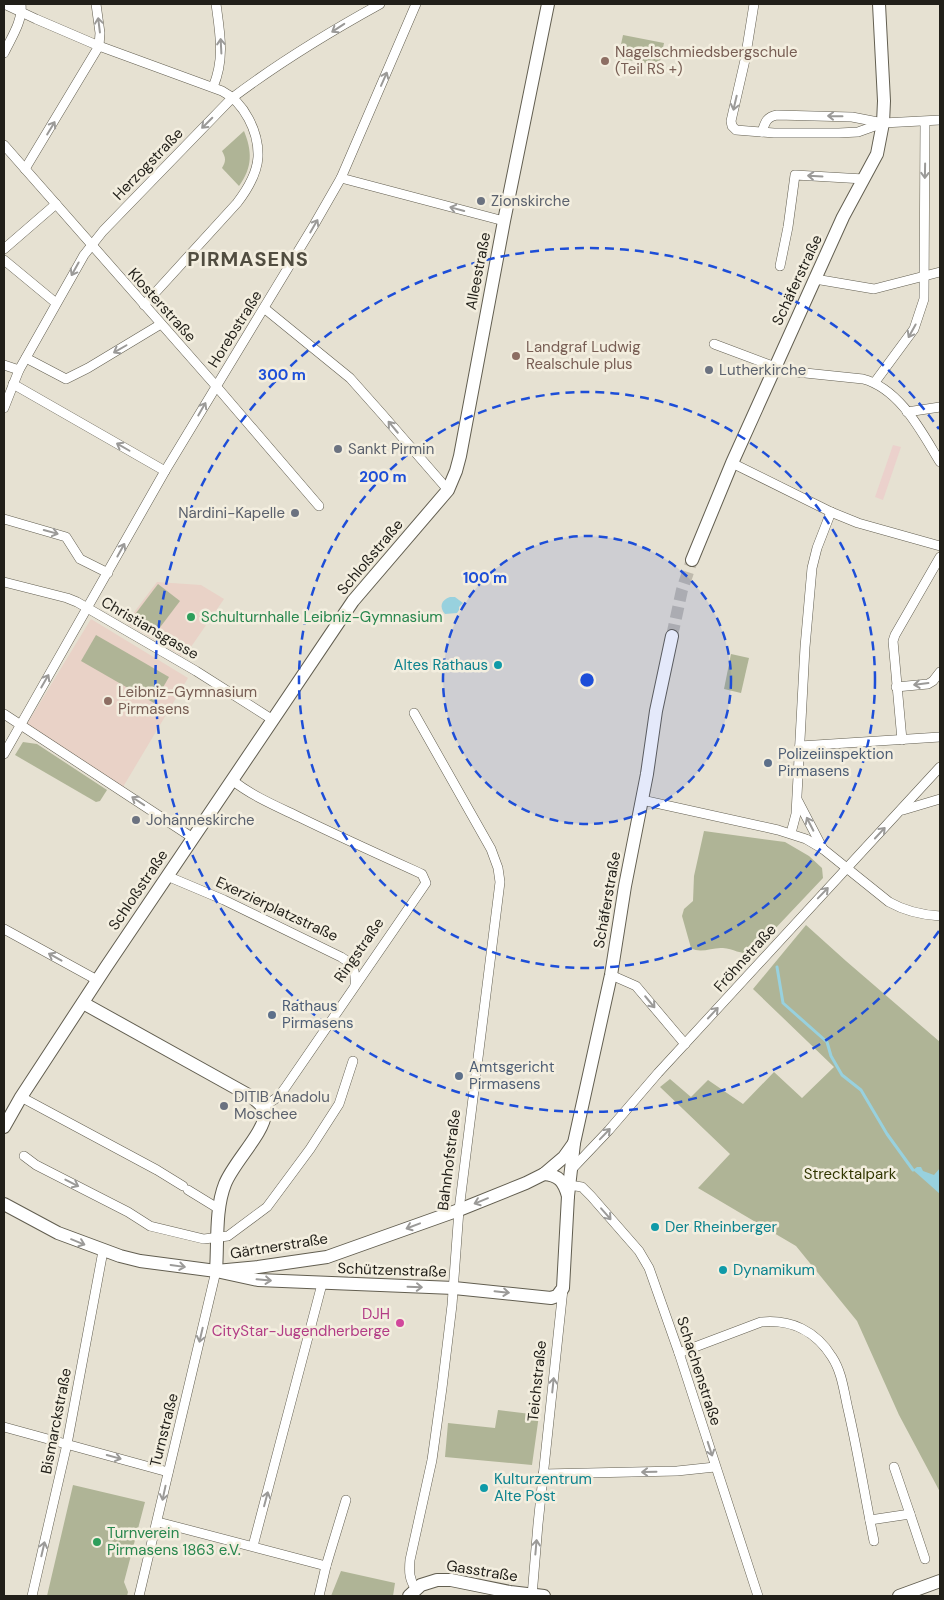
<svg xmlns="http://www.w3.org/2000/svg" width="944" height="1600" font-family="'DM Sans',sans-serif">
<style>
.industrial{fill:#ebd1cc}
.education{fill:#e9d2c7}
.green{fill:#afb496}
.water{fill:#98d1de}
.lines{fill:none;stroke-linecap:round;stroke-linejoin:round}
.stream{stroke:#98d1de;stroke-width:3}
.secondary-tunnel{stroke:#bfbaad;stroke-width:12;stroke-dasharray:12 6;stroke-linecap:butt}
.street-casing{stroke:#625e50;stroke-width:10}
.secondary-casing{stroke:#625e50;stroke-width:14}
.street{stroke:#fff;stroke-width:9}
.secondary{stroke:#fff;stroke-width:12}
.oneway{stroke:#9b9a98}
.ring{fill:none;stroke:#1d4ed8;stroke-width:2.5;stroke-dasharray:9 6}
.education-dot{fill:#8d6e63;stroke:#f3eedf;stroke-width:2}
.worship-dot{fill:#6b7280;stroke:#f3eedf;stroke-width:2}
.leisure-dot{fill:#2e9e5b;stroke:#f3eedf;stroke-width:2}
.culture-dot{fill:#0f9aa8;stroke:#f3eedf;stroke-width:2}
.service-dot{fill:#5c6f8a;stroke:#f3eedf;stroke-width:2}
.hotel-dot{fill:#d1479c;stroke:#f3eedf;stroke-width:2}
.labels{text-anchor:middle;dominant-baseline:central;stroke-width:5;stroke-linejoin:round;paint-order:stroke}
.education-label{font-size:15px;fill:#785e54;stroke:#f3eedf;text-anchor:start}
.street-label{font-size:15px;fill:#211f19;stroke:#f3eedf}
.worship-label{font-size:15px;fill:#5b616d;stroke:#f3eedf;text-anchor:start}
.leisure-label{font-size:15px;fill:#27864d;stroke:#f3eedf;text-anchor:start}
.culture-label{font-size:15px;fill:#0d838f;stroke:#f3eedf;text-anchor:start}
.service-label{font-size:15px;fill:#4e5e75;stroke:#f3eedf;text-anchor:start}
.park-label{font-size:15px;fill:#313600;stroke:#f3eedf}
.hotel-label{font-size:15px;fill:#b23c85;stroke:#f3eedf;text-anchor:end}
.district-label{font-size:20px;font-weight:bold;letter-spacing:1px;fill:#514d40;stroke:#f3eedf}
.centre{fill:#1d4ed8;stroke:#f3eedf;stroke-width:2.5}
.ring-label{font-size:15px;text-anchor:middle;font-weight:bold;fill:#1d4ed8;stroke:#f3eedf;stroke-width:5;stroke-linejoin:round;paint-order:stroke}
</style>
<rect width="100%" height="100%" fill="#e6e1d2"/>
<!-- industrial -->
<polygon class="industrial" points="893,445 901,447 883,500 875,497"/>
<!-- education -->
<g class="education">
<polygon points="157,582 201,585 224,599 184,657 126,623"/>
<polygon points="91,619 188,678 123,787 27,724"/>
</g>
<!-- green -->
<g class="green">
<polygon points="623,35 664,43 659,66 618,58"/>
<path d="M244 131C252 151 253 167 239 186L222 168C226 161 226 158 222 151Z"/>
<polygon points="158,584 180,601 155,634 133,617"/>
<polygon points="96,635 169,677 154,703 81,661"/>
<polygon points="731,654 749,658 741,693 724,689"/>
<polygon points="23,742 37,744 107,790 100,801 96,802 15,755"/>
<path d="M704 831 785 842 809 856 822 868 823 878 751 954C741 954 733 949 723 948 712 947 701 954 691 948L682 916 684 909 693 901 694 876Z"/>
<polygon points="806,925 846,961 940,1042 940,1492 899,1415 857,1321 796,1246 698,1188 730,1154 660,1087 670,1079 691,1097 708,1080 743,1104 774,1072 802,1098 834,1067 753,989"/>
<polygon points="498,1410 539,1415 532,1465 445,1457 448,1423 495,1428"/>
<polygon points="73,1485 145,1502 124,1582 128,1592 127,1596 47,1596"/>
<polygon points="341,1571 395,1583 393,1596 331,1596"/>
</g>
<!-- water -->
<g class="water">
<path d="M450 597H455L463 603 459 607V610L457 613 445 614C439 607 441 600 450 597Z"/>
<polygon points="917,1167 921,1167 923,1171 934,1175 940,1168 940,1194 913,1170"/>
</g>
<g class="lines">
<!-- stream -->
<polyline class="stream" points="777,967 783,1003 827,1042 831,1056 842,1075 861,1090 887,1134 913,1170"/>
<!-- secondary-tunnel -->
<polyline class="secondary-tunnel" points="672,636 682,590 692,560"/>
<!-- street casing -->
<g class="street-casing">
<g id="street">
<path d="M4 4 36 19 99 46 222 91C244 102 259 132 258 157 257 174 247 190 237 203L144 305"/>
<polyline points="754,4 745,60 731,121 732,126 736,130 774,133 839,133 858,132 883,123"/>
<path d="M4 53C11 38 23 21 21 4"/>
<path d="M213 87C225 59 220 33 216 4"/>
<path d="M762 132C765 123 766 117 777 115L852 117 883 123 940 120"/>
<polyline points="4,145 216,386 319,506"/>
<polyline points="25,169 99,46 100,33 96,4"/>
<polyline points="341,178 504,221"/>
<polyline points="4,249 56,204"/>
<polyline points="4,260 56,303"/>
<polyline points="780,266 788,227 795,175 864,179"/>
<polyline points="815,279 874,289 940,272"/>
<polyline points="264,308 350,378 382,414 448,490"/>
<path d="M714 344 786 371 863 379C900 389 921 431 940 462"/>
<polyline points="26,358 66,379 88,368 161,324"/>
<polyline points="4,365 19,370"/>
<polyline points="875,382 914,329 924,299 925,122"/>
<polyline points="13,384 165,471"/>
<path d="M4 408 19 370 84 255 103 231 232 98C277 64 331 31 380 4"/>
<polyline points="907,412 940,407"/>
<polyline points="732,463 831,512 858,523 940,546"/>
<polyline points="4,519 66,537 80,559 108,573"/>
<polyline points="4,582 67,598 77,602 196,671 273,720"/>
<polyline points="896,687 928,684 933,681 940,672"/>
<path d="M414 713 491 849 498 868 500 882 459 1210 452 1305 442 1388 432 1460 410 1560C409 1571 409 1580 416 1589"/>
<polyline points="4,714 193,838"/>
<polyline points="902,740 893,641 895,635 940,557"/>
<polyline points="800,746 940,737"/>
<polyline points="4,754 165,471 314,225 341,178 416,4"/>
<path d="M232 780C252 796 276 806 299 817 340 837 380 855 422 874L426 883 285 1088 278 1097 263 1107"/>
<path d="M642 800 778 830 806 839 823 849 889 902C905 911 922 915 940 916"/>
<polyline points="798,801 823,849"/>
<polyline points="903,810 940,799"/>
<polyline points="791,833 796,814 805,647 812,568 817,548 831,512"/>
<path d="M167 876 224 900 341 957C353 964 356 971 355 985"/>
<polyline points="4,929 97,980"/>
<polyline points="611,975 636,986 685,1044"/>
<polyline points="21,1097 157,1170 183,1186"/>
<polyline points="24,1156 36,1165 128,1212 150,1226 204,1239 228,1236 267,1207 310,1149 339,1104 353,1061"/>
<polyline points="572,1169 609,1130 658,1073 940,767"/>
<polyline points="569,1185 582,1187 591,1196 639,1251 649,1268 679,1353 758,1596"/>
<polyline points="188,1190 219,1209"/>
<path d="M679 1353 761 1322C791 1319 816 1331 832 1357 842 1372 844 1392 848 1409 858 1452 865 1497 874 1541"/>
<polyline points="4,1427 168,1472"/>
<polyline points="894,1467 910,1514"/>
<polyline points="543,1474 677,1471 715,1467"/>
<polyline points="870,1520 910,1514 925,1559"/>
<polyline points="158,1522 326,1566"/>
<polyline points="253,1546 322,1284"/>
<polyline points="32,1596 67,1444 103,1251"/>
<polyline points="139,1596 216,1271"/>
<polyline points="319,1596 326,1566 346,1500"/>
<polyline points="532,1596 538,1524 563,1289"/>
</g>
</g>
<!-- secondary casing -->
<g class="secondary-casing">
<g id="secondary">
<polyline points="692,560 732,463 815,279 843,217 877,154 883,123 884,101 879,4"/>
<path d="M83 1003 252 1097C257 1102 265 1106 265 1114 264 1133 233 1163 225 1184 215 1209 218 1243 216 1271"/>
<polyline points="4,1127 21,1097 106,967 353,601 448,490 456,471 460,456 504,221 548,4"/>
<path d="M544 1174C559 1175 564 1182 568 1196"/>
<polyline points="4,1204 58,1233 120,1256 140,1261 216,1271 258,1267 327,1257 459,1210 526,1183 544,1174 564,1157 574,1143"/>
<polyline points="216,1271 258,1280 454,1288 551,1298 557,1296 563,1288 568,1196 574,1143 611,975 625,886 647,774 656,711 672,636"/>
<polyline points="409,1596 421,1585 437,1580 451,1580 510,1592 544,1596"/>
<polyline points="899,1596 940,1581"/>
</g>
</g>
<!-- street -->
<use href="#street" class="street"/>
<!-- secondary -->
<use href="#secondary" class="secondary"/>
</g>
<!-- one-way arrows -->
<defs><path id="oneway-shaft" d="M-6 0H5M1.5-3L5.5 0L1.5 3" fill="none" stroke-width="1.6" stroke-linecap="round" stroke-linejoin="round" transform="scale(1.25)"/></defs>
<g class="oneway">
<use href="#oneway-shaft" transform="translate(99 25) rotate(-97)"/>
<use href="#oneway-shaft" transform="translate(338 28) rotate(147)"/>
<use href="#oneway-shaft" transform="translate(221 46) rotate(-93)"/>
<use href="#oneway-shaft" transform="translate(384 79) rotate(-66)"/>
<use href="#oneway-shaft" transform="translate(735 103) rotate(103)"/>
<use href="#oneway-shaft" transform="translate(835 116) rotate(-179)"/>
<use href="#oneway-shaft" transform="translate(207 123) rotate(135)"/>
<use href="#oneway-shaft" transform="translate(51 128) rotate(-59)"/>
<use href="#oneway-shaft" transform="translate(925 171) rotate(91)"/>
<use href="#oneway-shaft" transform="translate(815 176) rotate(-177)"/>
<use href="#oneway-shaft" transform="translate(457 209) rotate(-165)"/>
<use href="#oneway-shaft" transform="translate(314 226) rotate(-60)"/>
<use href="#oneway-shaft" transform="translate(75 269) rotate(119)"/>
<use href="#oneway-shaft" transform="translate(912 331) rotate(119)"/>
<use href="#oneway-shaft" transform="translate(120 349) rotate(150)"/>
<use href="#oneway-shaft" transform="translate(202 409) rotate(-60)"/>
<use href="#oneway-shaft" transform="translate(393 427) rotate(-130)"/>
<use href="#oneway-shaft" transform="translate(123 447) rotate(-150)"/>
<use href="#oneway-shaft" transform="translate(51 532) rotate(15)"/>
<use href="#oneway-shaft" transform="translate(121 550) rotate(-61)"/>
<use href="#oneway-shaft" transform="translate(45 681) rotate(-60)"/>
<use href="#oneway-shaft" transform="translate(921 684) rotate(173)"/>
<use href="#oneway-shaft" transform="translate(138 801) rotate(-146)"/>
<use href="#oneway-shaft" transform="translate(810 824) rotate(-117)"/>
<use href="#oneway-shaft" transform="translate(880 833) rotate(-47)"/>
<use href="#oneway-shaft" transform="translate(823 893) rotate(-46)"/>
<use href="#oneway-shaft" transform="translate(55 957) rotate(-151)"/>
<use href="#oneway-shaft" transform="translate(650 1002) rotate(50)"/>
<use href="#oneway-shaft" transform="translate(713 1013) rotate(-47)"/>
<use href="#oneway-shaft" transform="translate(605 1134) rotate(-46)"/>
<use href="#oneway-shaft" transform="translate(72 1183) rotate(27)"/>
<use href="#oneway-shaft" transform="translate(481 1201) rotate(158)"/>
<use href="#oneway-shaft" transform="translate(606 1214) rotate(49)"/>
<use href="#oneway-shaft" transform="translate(413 1226) rotate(159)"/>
<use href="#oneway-shaft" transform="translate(78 1242) rotate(22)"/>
<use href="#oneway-shaft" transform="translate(178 1266) rotate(8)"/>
<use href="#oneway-shaft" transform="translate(264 1280) rotate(5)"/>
<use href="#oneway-shaft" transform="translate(415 1287) rotate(2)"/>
<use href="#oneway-shaft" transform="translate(502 1292) rotate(6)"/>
<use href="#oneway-shaft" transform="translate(201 1335) rotate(103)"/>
<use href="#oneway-shaft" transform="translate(553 1385) rotate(-84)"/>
<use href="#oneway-shaft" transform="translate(710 1449) rotate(72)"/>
<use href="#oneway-shaft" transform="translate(114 1457) rotate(15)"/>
<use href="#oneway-shaft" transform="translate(649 1472) rotate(179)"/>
<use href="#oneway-shaft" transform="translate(164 1493) rotate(102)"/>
<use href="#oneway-shaft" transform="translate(266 1499) rotate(-75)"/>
<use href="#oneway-shaft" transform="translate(536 1547) rotate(-85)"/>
<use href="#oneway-shaft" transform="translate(43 1549) rotate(-77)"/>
</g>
<!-- distance rings -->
<circle cx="587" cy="680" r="144" fill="#1d4ed8" fill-opacity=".12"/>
<g class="ring">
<circle cx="587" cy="680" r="144"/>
<circle cx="587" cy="680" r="288"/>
<path d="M939 931A432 432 0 1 1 939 429"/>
</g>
<!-- markers -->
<g class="education-dot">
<circle cx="605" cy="61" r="5"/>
<circle cx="516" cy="356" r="5"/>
<circle cx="108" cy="701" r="5"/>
</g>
<g class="worship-dot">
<circle cx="481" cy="201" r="5"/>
<circle cx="709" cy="370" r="5"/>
<circle cx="338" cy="449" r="5"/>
<circle cx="295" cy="513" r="5"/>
<circle cx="136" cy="820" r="5"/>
<circle cx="224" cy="1106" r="5"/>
</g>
<g class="leisure-dot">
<circle cx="191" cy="617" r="5"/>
<circle cx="97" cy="1542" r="5"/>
</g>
<g class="culture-dot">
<circle cx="498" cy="665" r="5"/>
<circle cx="655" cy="1227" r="5"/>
<circle cx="723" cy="1270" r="5"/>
<circle cx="484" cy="1488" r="5"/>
</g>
<g class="service-dot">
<circle cx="768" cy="763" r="5"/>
<circle cx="272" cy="1015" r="5"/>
<circle cx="459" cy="1076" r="5"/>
</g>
<circle class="hotel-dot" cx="400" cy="1323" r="5"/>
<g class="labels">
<!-- education labels -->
<g class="education-label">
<text x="615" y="52">Nagelschmiedsbergschule<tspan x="615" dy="17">(Teil RS +)</tspan></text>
<text x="526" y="347">Landgraf Ludwig<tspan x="526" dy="17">Realschule plus</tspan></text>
<text x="118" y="692">Leibniz-Gymnasium<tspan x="118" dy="17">Pirmasens</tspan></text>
</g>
<!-- street labels -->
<g class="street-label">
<text transform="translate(148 164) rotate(-46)">Herzogstraße</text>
<text transform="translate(478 271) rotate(-79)">Alleestraße</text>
<text transform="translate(797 280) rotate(-65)">Schäferstraße</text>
<text transform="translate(162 305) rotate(48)">Klosterstraße</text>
<text transform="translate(235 329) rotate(-58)">Horebstraße</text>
<text transform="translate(370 557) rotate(-50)">Schloßstraße</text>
<text transform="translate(150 628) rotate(30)">Christiansgasse</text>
<text transform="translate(138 890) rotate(-56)">Schloßstraße</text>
<text transform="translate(607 900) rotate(-80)">Schäferstraße</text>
<text transform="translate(277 909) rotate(25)">Exerzierplatzstraße</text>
<text transform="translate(359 950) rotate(-55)">Ringstraße</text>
<text transform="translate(745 958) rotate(-48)">Fröhnstraße</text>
<text transform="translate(449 1160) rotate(-83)">Bahnhofstraße</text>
<text transform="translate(279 1246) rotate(-9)">Gärtnerstraße</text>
<text transform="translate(392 1270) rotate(2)">Schützenstraße</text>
<text transform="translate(699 1371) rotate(72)">Schachenstraße</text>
<text transform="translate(537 1381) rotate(-84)">Teichstraße</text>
<text transform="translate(56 1421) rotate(-79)">Bismarckstraße</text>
<text transform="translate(164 1430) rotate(-76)">Turnstraße</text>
<text transform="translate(482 1571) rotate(9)">Gasstraße</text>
</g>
<!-- worship labels -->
<g class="worship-label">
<text x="491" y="201">Zionskirche</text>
<text x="719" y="370">Lutherkirche</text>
<text x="348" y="449">Sankt Pirmin</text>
<text x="285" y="513" text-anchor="end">Nardini-Kapelle</text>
<text x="146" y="820">Johanneskirche</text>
<text x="234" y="1097">DITIB Anadolu<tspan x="234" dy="17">Moschee</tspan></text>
</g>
<!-- leisure labels -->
<g class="leisure-label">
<text x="201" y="617">Schulturnhalle Leibniz-Gymnasium</text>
<text x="107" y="1533">Turnverein<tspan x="107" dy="17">Pirmasens 1863 e.V.</tspan></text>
</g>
<!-- culture labels -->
<g class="culture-label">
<text x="488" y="665" text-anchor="end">Altes Rathaus</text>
<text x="665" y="1227">Der Rheinberger</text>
<text x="733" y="1270">Dynamikum</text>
<text x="494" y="1479">Kulturzentrum<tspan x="494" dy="17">Alte Post</tspan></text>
</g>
<!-- service labels -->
<g class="service-label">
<text x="778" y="754">Polizeiinspektion<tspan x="778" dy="17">Pirmasens</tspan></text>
<text x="282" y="1006">Rathaus<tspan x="282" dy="17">Pirmasens</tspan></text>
<text x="469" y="1067">Amtsgericht<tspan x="469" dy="17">Pirmasens</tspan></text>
</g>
<!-- park labels -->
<g class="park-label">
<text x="850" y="1174">Strecktalpark</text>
</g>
<!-- hotel labels -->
<g class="hotel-label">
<text x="390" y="1314">DJH<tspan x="390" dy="17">CityStar-Jugendherberge</tspan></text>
</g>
<!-- district labels -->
<g class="district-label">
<text x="248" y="259">PIRMASENS</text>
</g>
</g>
<circle cx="587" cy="680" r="8" class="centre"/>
<g class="ring-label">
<text x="282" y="380">300 m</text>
<text x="383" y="482">200 m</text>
<text x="485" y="583">100 m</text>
</g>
<!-- border -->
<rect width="944" height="1600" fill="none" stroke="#211f19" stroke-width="10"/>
</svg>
